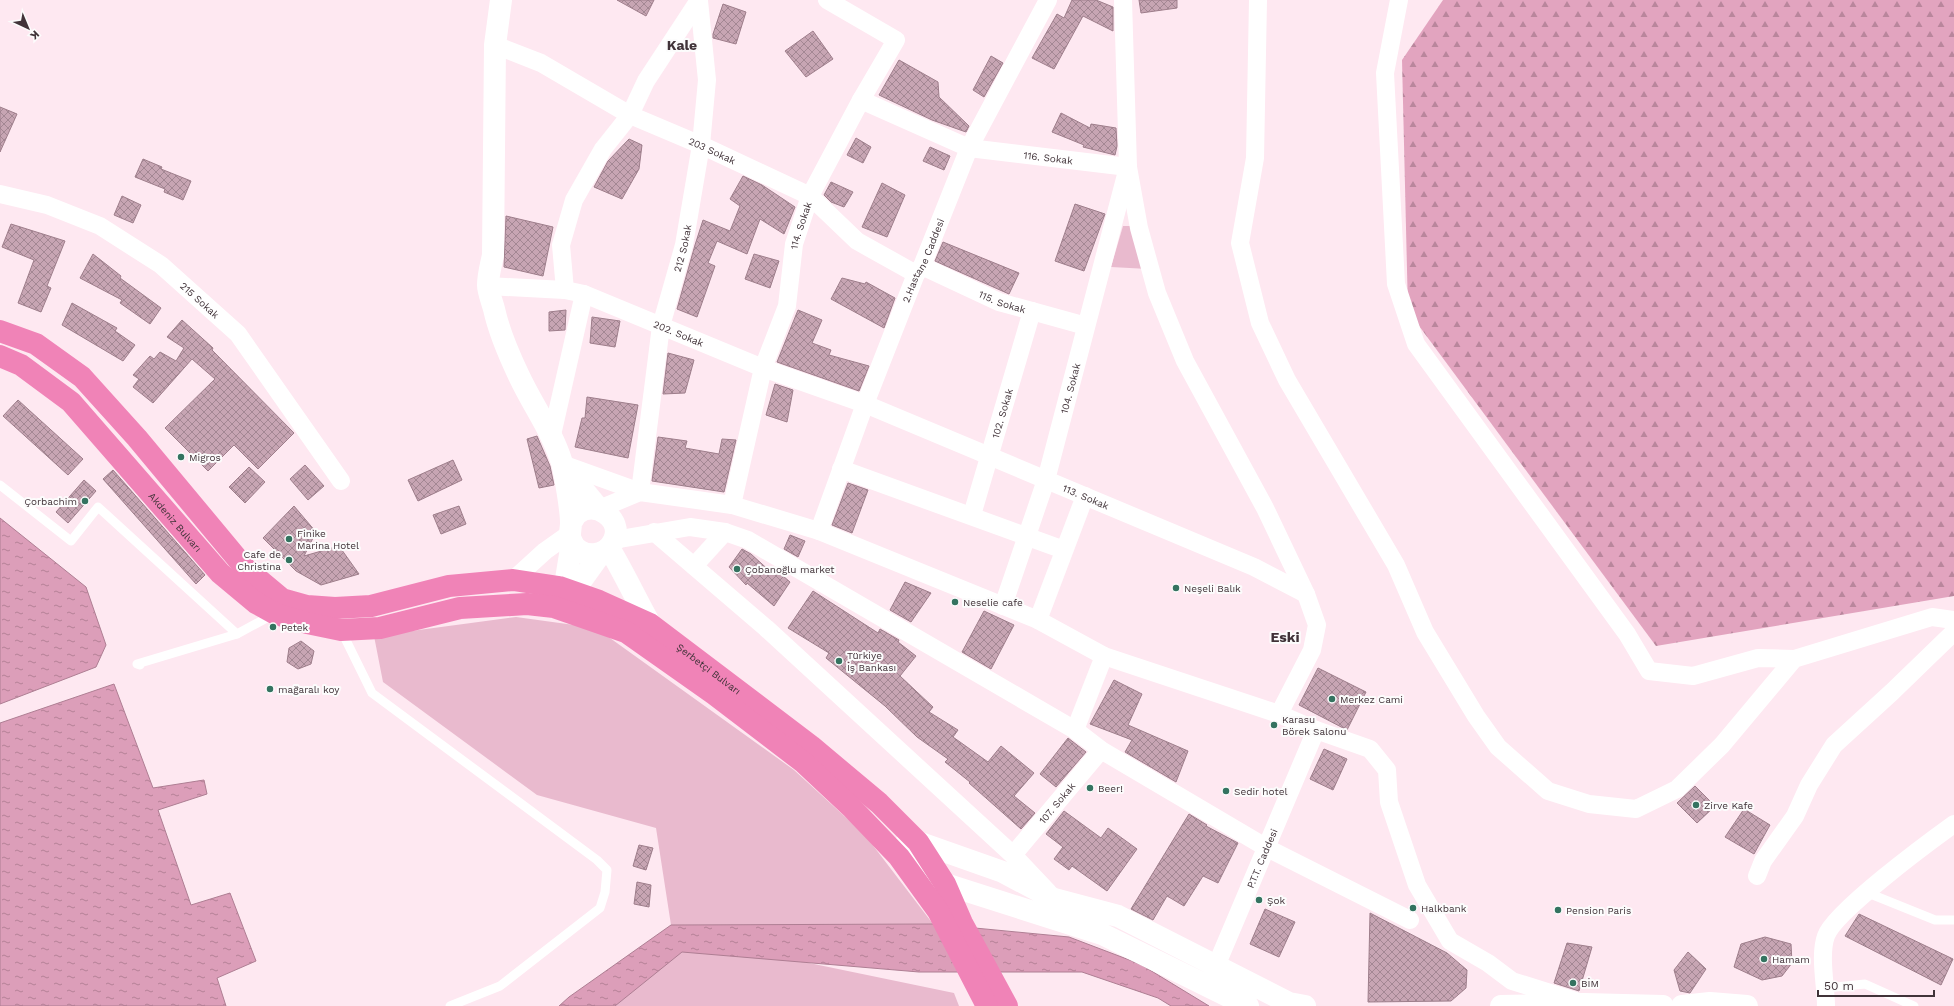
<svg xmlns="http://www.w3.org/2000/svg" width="1954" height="1006" font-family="'Work Sans',sans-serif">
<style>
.green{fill:#e9bace}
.forest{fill:url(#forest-firs)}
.water{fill:url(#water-ripples);stroke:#ae7e93}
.building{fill:url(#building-cross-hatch);stroke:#9e7e8b}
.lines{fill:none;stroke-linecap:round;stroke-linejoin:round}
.lane{stroke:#fff;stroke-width:9}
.street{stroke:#fff;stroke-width:18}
.secondary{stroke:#fff;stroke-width:22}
.highway{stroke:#f083b7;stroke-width:22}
.poi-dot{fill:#347360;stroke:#fcfcfc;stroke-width:1.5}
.labels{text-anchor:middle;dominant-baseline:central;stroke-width:4;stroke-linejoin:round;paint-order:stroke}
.street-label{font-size:10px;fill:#413339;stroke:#fcfcfc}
.poi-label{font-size:10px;fill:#413339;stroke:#fcfcfc;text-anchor:start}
.district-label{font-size:14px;font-weight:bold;fill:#413339;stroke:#fcfcfc}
</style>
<defs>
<pattern id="forest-firs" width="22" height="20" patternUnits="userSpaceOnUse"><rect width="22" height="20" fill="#e2a4bf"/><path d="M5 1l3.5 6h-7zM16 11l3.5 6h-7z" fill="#b9869c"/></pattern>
<pattern id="water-ripples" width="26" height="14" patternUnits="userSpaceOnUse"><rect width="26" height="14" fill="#dc9eb9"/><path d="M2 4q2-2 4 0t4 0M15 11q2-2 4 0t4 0" fill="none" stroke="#b48197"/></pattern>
<pattern id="building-cross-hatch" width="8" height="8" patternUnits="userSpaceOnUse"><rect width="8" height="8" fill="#c7a5b3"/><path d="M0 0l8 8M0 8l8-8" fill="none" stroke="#a38793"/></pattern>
</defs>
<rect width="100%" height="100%" fill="#fee8f1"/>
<!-- green -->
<g class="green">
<polygon points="1123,226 1140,226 1148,269 1111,267"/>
<polygon points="516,617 596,628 794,770 865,835 933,924 671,925 656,828 537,795 383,682 374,636"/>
<polygon points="741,949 954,993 959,1006 595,1006 667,952"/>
</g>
<!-- forest -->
<polygon class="forest" points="1443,0 1954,0 1954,596 1656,646 1408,311 1402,60"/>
<!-- water -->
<g class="water">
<polygon points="0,518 86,587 106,645 96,667 0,704"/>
<polygon points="114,684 153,788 204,780 207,794 158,810 191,905 230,893 256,961 217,978 226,1006 0,1006 0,723"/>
<polygon points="933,924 1069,937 1140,964 1209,1006 1171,1006 1158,998 1082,972 919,972 682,952 615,1006 559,1006 569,997 671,925"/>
</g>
<!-- building -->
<g class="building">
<polygon points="617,0 654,0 646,16"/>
<polygon points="1072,0 1096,0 1113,7 1113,31 1083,16 1054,69 1032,58 1057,14 1064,18"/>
<polygon points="1139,0 1177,0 1177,8 1141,13"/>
<polygon points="723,4 746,12 736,44 713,38 713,34"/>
<polygon points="813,31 833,59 806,77 785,51"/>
<polygon points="991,56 1003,63 984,97 973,90"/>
<polygon points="899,60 938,82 939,97 969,126 966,132 932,120 879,95"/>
<polygon points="0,107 17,114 0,152"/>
<polygon points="1061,113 1090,128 1091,124 1116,128 1117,146 1115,155 1083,147 1084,145 1052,132"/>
<polygon points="856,138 871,147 863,163 847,155"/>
<polygon points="629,139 642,145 639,169 622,199 594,187 608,161"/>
<polygon points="930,147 950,156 944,170 923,161"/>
<polygon points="143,159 162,167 161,169 191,181 183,200 164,192 165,189 135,177"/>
<polygon points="743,176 762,185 795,207 784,234 760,219 747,254 717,241 708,263 715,266 697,317 677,309 695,245 703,220 730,231 740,206 730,199"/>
<polygon points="831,182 853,192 844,207 831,202 824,195"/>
<polygon points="882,183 905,195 887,237 862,227"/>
<polygon points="122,196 141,205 133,223 114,215"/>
<polygon points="1075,204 1105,214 1084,271 1055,261"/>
<polygon points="506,216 553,227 543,276 504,267"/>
<polygon points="11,224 65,241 47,286 51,288 41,312 18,303 34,260 2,247"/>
<polygon points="943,242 1019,273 1009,294 935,261"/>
<polygon points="93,254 121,276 120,278 161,308 150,324 120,303 122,300 80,278"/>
<polygon points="754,254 779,261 770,288 745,279"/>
<polygon points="842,278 865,284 866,282 895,298 884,328 831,299"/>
<polygon points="72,303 117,328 115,331 135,345 123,361 62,325"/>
<polygon points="566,310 565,330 549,331 549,312"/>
<polygon points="798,310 822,320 812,343 831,350 829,355 869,366 859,391 777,362"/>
<polygon points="592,317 620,321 615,347 590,343"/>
<polygon points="182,320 213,348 212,350 294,433 258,469 234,445 208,471 165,428 215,379 192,359 153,403 133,387 139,379 133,375 150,356 154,359 160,352 176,361 184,348 167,337"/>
<polygon points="668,353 694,360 685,393 663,394"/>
<polygon points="775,384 793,390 787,422 766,415"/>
<polygon points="587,397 638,405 628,458 575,447 582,418 585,418"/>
<polygon points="18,400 83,459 68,475 3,416"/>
<polygon points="537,436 550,466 554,485 539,488 527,439"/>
<polygon points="658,437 687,441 685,448 719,454 722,439 736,440 724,492 652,481"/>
<polygon points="453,460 462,480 418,501 408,480"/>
<polygon points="305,465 324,486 308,500 290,479"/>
<polygon points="249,467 265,482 245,503 229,487"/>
<polygon points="113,470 205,575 196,584 103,479"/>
<polygon points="84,480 96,491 68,523 56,512"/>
<polygon points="848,483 868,490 852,533 832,525"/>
<polygon points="294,506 316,532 304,556 339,546 359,574 321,585 296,571 263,538"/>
<polygon points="459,506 466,524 441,534 433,515"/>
<polygon points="790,535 805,541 798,557 784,549"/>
<polygon points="742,549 751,554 773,574 775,569 790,582 774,606 747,583 746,585 729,567"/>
<polygon points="905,582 931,593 911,622 890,610"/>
<polygon points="813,591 878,633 880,629 899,640 898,642 916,656 900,676 933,707 929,712 958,730 953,737 988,762 1001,746 1034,773 1014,796 1035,813 1021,829 969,783 970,782 945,762 948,759 917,737 885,706 826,658 829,653 788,628"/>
<polygon points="984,611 1014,625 991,669 962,652"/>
<polygon points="301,641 314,651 311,664 298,669 287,662 289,648"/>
<polygon points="1318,668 1366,692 1347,730 1299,705"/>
<polygon points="1114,680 1142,694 1128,725 1188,751 1176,782 1125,752 1132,740 1090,724"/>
<polygon points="1068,738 1086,752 1056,787 1040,774"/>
<polygon points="1324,749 1347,759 1333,790 1310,779"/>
<polygon points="1695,786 1715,806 1697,823 1677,803"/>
<polygon points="1744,809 1770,825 1754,854 1725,837"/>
<polygon points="1064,811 1101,838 1108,828 1137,849 1107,891 1072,866 1069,870 1054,859 1063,847 1046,834"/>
<polygon points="1189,814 1207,825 1206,826 1238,843 1218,883 1203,876 1184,906 1167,896 1153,920 1131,909"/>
<polygon points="639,845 653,848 646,870 633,866"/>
<polygon points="637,882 651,885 649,907 634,904"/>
<polygon points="1265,909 1295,922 1279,957 1250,944"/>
<polygon points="1370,913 1447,953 1467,970 1466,988 1451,1001 1368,1002"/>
<polygon points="1859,914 1953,959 1941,985 1845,936"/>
<polygon points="1765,937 1791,944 1792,963 1782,976 1762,980 1734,967 1741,944"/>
<polygon points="1567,943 1592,947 1579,991 1554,983"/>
<polygon points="1688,952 1706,969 1690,993 1680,991 1674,970"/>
</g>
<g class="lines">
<!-- lane -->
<g class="lane">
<polyline points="0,485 71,541 98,507 237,634"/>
<polyline points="341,630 372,693 597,860 607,870 605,892 600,908 500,986 450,1006"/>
<polyline points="140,665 137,664 237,634 274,614"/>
<polyline points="1868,893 1935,920 1954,920"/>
<polyline points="1826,988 1865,984 1914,1006"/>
</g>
<!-- street -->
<g class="street">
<polyline points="1123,0 1128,167 1139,228 1157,293 1185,361 1265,508 1306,594 1317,625 1312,650 1279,714"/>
<polyline points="1258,0 1255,158 1240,243 1260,323 1287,380 1396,565 1425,632 1476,716 1498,747 1548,791 1589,804 1636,809 1677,789 1722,745 1794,659 1932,617 1954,620"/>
<polyline points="1399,0 1385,73 1396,284 1416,344 1627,634 1649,671 1693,676 1758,658 1794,659"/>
<path id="s1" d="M495 45 541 63 630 115 701 145 810 196 857 241 916 274"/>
<path id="s2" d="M861 100 969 148 1128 167"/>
<path id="s3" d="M0 194 47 205 100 226 161 265 238 334 341 481"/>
<path id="s4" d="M922 266 999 302 1086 326"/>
<path id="s5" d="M488 286 565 290 584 294 763 368 865 404 1254 567 1306 594"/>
<polyline points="565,290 561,245 574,200 603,149 630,115 646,81 699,0"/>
<polyline points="552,435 584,294"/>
<path id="s6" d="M562 464 640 492 661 326 684 245 701 145 707 80 699 1"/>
<polyline points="841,469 1064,550"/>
<path id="s7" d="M732 505 763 368 787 306 794 244 810 196 861 100 896 40 827 0"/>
<polyline points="599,509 640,492 732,505 819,531 1038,620 1104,656 1279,714 1316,730 1370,749 1387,770 1389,802 1417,885 1450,941 1488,963 1512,981 1576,1001"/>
<path id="s8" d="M972 515 1032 311"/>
<path id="s9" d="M819 531 865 404 916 274 922 266 969 148 1048 0"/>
<polyline points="654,532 766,628 1013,855 1048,892"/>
<polyline points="614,540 690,527 725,532 748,540 1075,730 1101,750 1267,848 1410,920"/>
<polyline points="694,566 725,532"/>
<polyline points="513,580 545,551 569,534"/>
<path id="s10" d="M1003 606 1046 480 1127 171"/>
<polyline points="1038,620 1085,496"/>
<polyline points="1075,730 1104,656"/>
<path id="s11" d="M1013 855 1101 750"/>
<polyline points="1757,876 1763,861 1795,816 1809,785 1834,745 1892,692 1954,632"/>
<path id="s12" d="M1211 978 1316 730"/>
<path d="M1826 1006C1826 986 1819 955 1826 936 1834 912 1929 842 1954 824"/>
</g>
<!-- secondary -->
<g class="secondary">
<path d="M501 0 495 45 493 255C491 265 488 275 488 285 488 292 492 301 494 309 499 332 509 355 519 376 533 406 552 431 562 463 565 475 571 510 571 523 571 530 568 536 572 543 582 559 606 558 614 540 623 519 596 500 578 513 575 515 573 520 571 523"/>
<polyline points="563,465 599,509"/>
<path d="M609 548C624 573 636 599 650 624"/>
<polyline points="562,604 572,542"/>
<polyline points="563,606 601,553"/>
<polyline points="1248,1006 1102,934 945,884 927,876 899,857 906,843 918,842 1003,872 1054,899 1118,916 1289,1003 1305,1006"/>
<polyline points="1501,1006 1584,1004 1663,1006"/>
<polyline points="1682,1006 1710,1003 1747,1006"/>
</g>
<!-- highway -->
<g class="highway">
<path id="s13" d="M0 331 36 344 82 377 137 438 246 569 282 599 307 606 335 608 371 606 449 586 513 580 559 587 599 601 650 624 811 746 879 803 918 842 945 884 962 923 1007 1006"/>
<path id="s14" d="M0 356 21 365 71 402 220 573 256 603 276 614 307 623 341 630 380 628 460 608 527 604 554 607 626 632 714 694 803 762 851 807 899 857 938 911 987 1006"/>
</g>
</g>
<!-- markers -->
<g class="poi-dot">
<circle cx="181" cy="457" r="4"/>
<circle cx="85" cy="501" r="4"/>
<circle cx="289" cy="539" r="4"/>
<circle cx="289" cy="560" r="4"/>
<circle cx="737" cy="569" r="4"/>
<circle cx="1176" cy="588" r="4"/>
<circle cx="955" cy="602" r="4"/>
<circle cx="273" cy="627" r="4"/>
<circle cx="839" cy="661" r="4"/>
<circle cx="270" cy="689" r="4"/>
<circle cx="1332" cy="699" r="4"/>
<circle cx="1274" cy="725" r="4"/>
<circle cx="1090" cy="788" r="4"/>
<circle cx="1226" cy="791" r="4"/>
<circle cx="1696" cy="805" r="4"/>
<circle cx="1259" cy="900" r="4"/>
<circle cx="1413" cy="908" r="4"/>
<circle cx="1558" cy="910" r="4"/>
<circle cx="1764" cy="959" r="4"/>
<circle cx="1573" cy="983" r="4"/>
</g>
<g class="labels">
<!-- street labels -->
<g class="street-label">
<text stroke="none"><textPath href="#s1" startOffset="242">203 Sokak</textPath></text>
<text stroke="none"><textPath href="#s2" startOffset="198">116. Sokak</textPath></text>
<text stroke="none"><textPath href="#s7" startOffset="289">114. Sokak</textPath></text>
<text stroke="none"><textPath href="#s6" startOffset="331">212 Sokak</textPath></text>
<text stroke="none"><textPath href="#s9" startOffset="290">2.Hastane Caddesi</textPath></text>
<text stroke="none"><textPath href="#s3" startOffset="230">215 Sokak</textPath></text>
<text stroke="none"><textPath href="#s4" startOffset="88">115. Sokak</textPath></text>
<text stroke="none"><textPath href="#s5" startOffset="199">202. Sokak</textPath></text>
<text stroke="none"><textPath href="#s10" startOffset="228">104. Sokak</textPath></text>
<text stroke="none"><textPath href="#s8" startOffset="106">102. Sokak</textPath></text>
<text stroke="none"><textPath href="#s5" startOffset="638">113. Sokak</textPath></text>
<text stroke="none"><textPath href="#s14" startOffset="244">Akdeniz Bulvarı</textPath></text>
<text stroke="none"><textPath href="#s13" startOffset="848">Şerbetçi Bulvarı</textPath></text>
<text stroke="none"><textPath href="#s11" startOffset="68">107. Sokak</textPath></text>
<text stroke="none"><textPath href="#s12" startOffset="130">P.T.T. Caddesi</textPath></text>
</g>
<!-- poi labels -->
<g class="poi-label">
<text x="189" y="457">Migros</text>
<text x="77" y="501" text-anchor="end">Çorbachim</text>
<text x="297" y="533">Finike<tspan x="297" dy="12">Marina Hotel</tspan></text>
<text x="281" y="554" text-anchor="end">Cafe de<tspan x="281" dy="12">Christina</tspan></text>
<text x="745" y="569">Çobanoğlu market</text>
<text x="1184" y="588">Neşeli Balık</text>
<text x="963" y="602">Neselie cafe</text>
<text x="281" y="627">Petek</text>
<text x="847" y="655">Türkiye<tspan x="847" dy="12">İş Bankası</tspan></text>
<text x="278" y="689">mağaralı koy</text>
<text x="1340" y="699">Merkez Cami</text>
<text x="1282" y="719">Karasu<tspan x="1282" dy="12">Börek Salonu</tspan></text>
<text x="1098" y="788">Beer!</text>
<text x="1234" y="791">Sedir hotel</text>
<text x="1704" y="805">Zirve Kafe</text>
<text x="1267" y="900">Şok</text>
<text x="1421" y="908">Halkbank</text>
<text x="1566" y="910">Pension Paris</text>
<text x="1772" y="959">Hamam</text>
<text x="1581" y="983">BİM</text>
</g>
<!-- district labels -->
<g class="district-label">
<text x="682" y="45">Kale</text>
<text x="1285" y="637">Eski</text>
</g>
</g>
<!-- north arrow -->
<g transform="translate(28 28) rotate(136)" stroke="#fcfcfc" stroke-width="3" paint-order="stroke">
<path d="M0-3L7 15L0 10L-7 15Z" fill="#413339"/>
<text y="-6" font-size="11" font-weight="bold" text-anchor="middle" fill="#413339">K</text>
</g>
<!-- scale -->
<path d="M1818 990v6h116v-6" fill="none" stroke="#413339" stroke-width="2"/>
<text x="1824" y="990" font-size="12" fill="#413339" stroke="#fcfcfc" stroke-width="3" paint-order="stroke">50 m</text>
</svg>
